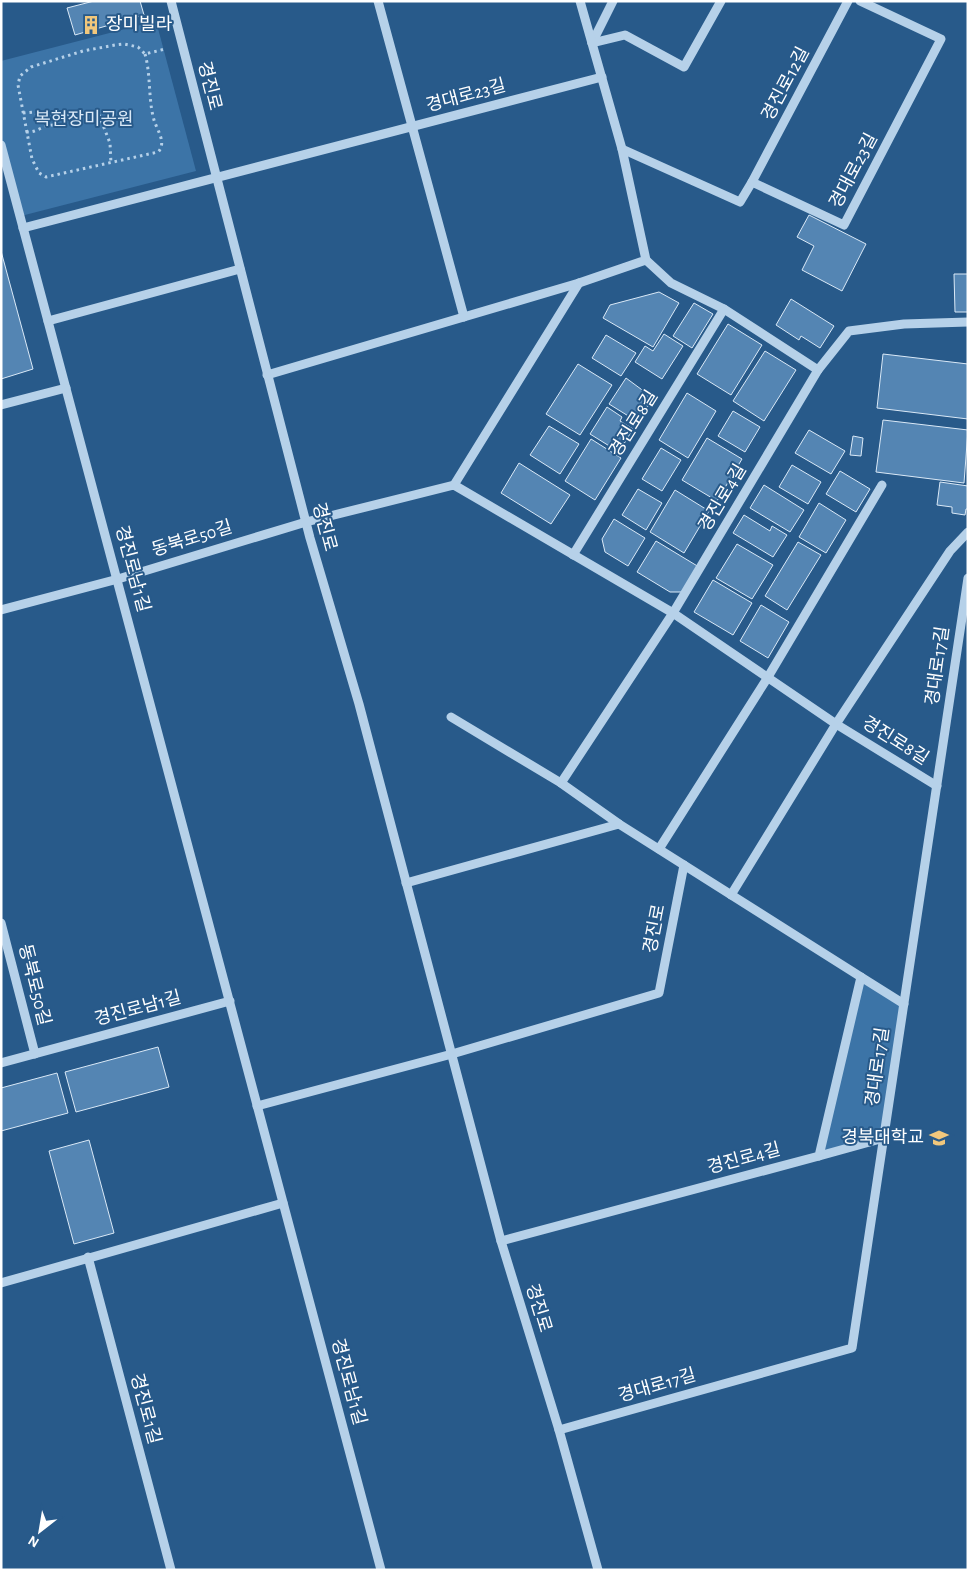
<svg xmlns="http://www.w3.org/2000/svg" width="969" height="1571" font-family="'Alegreya Sans','Noto Sans KR',sans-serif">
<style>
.green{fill:#3c74a7}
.building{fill:#5485b3;stroke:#dae9f7}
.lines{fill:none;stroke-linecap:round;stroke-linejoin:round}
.path{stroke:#b6d1e9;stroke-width:3;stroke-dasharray:2.5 4;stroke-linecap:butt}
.minor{stroke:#b6d1e9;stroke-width:9}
.labels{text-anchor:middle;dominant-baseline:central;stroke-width:4;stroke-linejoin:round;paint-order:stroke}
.poi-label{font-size:18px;fill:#fff;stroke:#285a8a;text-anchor:start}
.street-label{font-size:18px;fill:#fff;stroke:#285a8a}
.park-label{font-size:18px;fill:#dae9f7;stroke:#285a8a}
</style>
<rect width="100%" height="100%" fill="#285a8a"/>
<!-- green -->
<g class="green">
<polygon points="156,21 196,171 17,217 1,156 1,61"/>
<polygon points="861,977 904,1004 884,1138 819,1156"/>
</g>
<!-- building -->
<g class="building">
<polygon points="94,1 140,1 144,15 75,35 67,8"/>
<polygon points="809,215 866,244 842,291 802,270 814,246 797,237"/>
<polygon points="1,251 33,369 1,379"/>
<polygon points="954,274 968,274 968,312 955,312"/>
<polygon points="659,292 679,303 653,347 603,318 610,305"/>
<polygon points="791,299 834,326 820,348 801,336 799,340 776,325"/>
<polygon points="694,303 713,314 692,348 673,336"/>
<polygon points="728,324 762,345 731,395 697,374"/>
<polygon points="664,334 683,346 662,379 635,362 645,346 653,351"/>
<polygon points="606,335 636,353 621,376 592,358"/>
<polygon points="765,351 796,370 764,421 733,401"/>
<polygon points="883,354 968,364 968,419 877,408"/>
<polygon points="578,364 612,385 580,435 546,414"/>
<polygon points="626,378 653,398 638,422 609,404"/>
<polygon points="687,393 716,411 688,458 659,440"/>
<polygon points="607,407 622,417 620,421 633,429 619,452 590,434"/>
<polygon points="733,411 760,427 745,452 718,436"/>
<polygon points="883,420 968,430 964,483 876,472"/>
<polygon points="549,426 579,444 560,474 530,455"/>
<polygon points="809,430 845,451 831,474 795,453"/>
<polygon points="853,436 863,438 861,456 850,455"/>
<polygon points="707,438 742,459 717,501 682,480"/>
<polygon points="591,439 621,458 595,500 565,481"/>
<polygon points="661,448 681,460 662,491 642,479"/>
<polygon points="519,463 570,495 551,524 501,493"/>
<polygon points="792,465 821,482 808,504 779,487"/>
<polygon points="840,471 870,489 856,512 826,494"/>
<polygon points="940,482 968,486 968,509 966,509 965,515 952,513 952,507 937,505"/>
<polygon points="764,485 804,510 790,532 750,508"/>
<polygon points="638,489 662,503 646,530 622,515"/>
<polygon points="675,490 709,511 684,553 650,532"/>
<polygon points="819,503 846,520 826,553 799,537"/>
<polygon points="744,515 770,531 772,526 787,535 773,557 733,533"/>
<polygon points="614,519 645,538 628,566 605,552 602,539"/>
<polygon points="656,541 699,567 684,592 670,592 637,572"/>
<polygon points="798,542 821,555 787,610 765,596"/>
<polygon points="737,544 773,565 752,599 716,578"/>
<polygon points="713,580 752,603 733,635 694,612"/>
<polygon points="761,605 789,622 768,658 740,641"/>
<polygon points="158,1047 169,1087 76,1112 65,1072"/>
<polygon points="57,1073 68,1113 1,1131 1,1088"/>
<polygon points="89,1140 114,1233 74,1244 49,1151"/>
</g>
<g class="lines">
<!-- path -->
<g class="path">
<path d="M145 54C151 75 148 99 154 120 157 130 167 143 158 152L46 177 39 173 32 159 18 85 20 76 31 67 83 51 115 45 124 44 138 47 145 54 165 49"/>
<path d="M23 113 34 112C49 126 61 113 78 113 85 113 92 114 99 115L110 143 111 164"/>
<path d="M26 132C37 133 42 125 53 125L57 119"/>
</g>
<!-- minor -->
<g class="minor">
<polyline points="171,1 310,538 359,704 501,1241 559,1430 598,1570"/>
<polyline points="378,1 464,317"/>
<polyline points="592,43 625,35 684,67 721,1"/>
<polyline points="592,43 613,1"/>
<polyline points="1,145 381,1570"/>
<polyline points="622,149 740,202 752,182 844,225 941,39 860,1"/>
<polyline points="752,182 848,1"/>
<polyline points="23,228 602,77"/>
<polyline points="646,260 671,283 724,309 818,370"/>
<polyline points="48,321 240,269"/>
<polyline points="267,375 579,283 646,260 622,149 580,1"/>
<polyline points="1,405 66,388"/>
<polyline points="454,485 579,283"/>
<polyline points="573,555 724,309"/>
<polyline points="1,610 118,579 306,522 454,485 673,613 836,724 937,786"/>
<polyline points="451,717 561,783"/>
<polyline points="659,849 768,677 882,485"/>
<polyline points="406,883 619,824"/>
<polyline points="731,895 836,724 950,551 968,532"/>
<polyline points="1,923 35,1054"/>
<polyline points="861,977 904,1004"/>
<polyline points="1,1063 230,1001"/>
<polyline points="257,1106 452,1054 659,993 684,865"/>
<polyline points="819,1156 884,1138"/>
<polyline points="501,1241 819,1156 861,977 619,824 561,783 673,613 818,370 849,331 904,324 968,322"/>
<polyline points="88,1257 171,1570"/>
<polyline points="1,1283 283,1203"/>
<polyline points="559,1430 852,1348 968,578"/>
</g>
</g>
<!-- icons -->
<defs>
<g id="building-bare" transform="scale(1.5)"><path d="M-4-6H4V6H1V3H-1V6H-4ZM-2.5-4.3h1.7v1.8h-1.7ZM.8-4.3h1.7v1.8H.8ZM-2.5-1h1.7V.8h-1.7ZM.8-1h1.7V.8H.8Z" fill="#f1c77c" stroke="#285a8a" stroke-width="2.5" paint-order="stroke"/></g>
<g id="university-bare" transform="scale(1.5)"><path d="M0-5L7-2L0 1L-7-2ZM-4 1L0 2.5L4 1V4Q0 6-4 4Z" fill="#f1c77c" stroke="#285a8a" stroke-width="2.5" paint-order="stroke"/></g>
</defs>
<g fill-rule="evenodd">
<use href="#building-bare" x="91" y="25"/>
<use href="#university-bare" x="939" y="1138"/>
</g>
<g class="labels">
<!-- poi labels -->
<g class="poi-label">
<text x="106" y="25">장미빌라</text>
<text x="924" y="1138" text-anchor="end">경북대학교</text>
</g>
<!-- street labels -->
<g class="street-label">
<text transform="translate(786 84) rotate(-62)">경진로12길</text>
<text transform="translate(209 86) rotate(76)">경진로</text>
<text transform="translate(466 96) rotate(-15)">경대로23길</text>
<text transform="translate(854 171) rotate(-62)">경대로23길</text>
<text transform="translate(634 424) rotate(-58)">경진로8길</text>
<text transform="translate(723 498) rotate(-59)">경진로4길</text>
<text transform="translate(324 527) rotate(75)">경진로</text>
<text transform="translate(192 539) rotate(-17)">동북로50길</text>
<text transform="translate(132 569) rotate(75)">경진로남1길</text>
<text transform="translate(938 666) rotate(-82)">경대로17길</text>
<text transform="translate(895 741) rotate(32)">경진로8길</text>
<text transform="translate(655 929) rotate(-79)">경진로</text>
<text transform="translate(34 985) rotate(76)">동북로50길</text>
<text transform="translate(138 1009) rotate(-15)">경진로남1길</text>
<text transform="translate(878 1067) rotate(-82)">경대로17길</text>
<text transform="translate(744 1159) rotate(-15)">경진로4길</text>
<text transform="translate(538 1308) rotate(73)">경진로</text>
<text transform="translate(348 1382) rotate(75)">경진로남1길</text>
<text transform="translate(657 1386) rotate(-16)">경대로17길</text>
<text transform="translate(145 1409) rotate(75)">경진로1길</text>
</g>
<!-- park labels -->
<g class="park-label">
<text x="84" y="120">복현장미공원</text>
</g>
</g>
<!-- border -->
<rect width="969" height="1571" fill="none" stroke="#ffffff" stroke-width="5"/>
<!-- north arrow -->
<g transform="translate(40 1531) rotate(211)" stroke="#285a8a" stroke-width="4" paint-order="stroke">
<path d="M0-4L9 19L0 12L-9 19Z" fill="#ffffff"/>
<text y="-8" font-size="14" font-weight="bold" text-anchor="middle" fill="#ffffff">N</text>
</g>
</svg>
